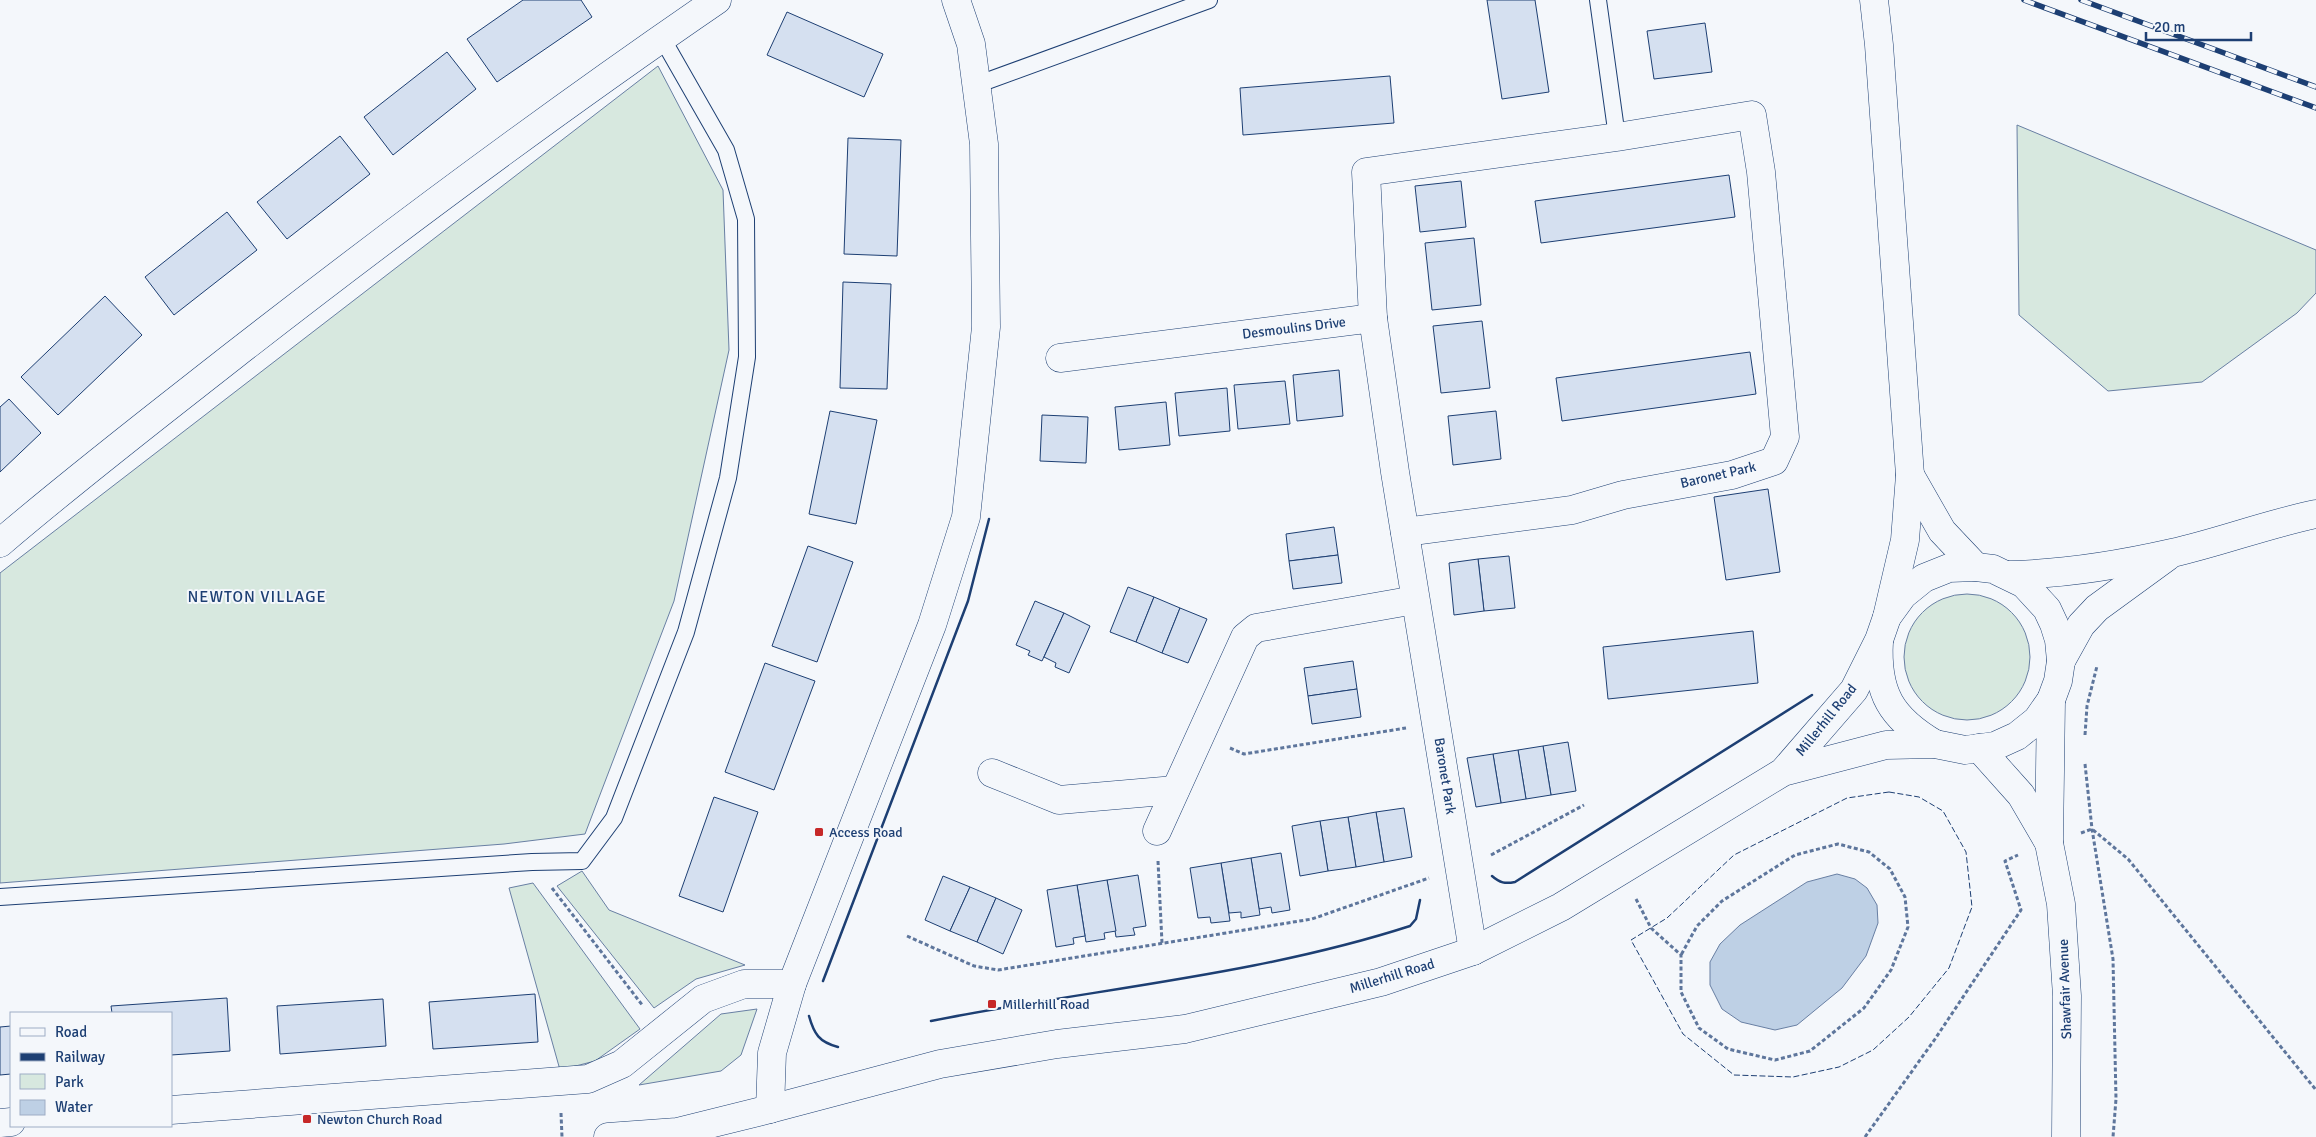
<svg xmlns="http://www.w3.org/2000/svg" width="2316" height="1137" font-family="Signika,sans-serif">
<style>
.green{fill:#d7e8df;stroke:#687fa3}
.water{fill:#bed0e5;stroke:#687fa3}
.building{fill:#d5e0f0;stroke:#1d3f73}
.lines{fill:none;stroke-linecap:round;stroke-linejoin:round}
.service-casing{stroke:#1d3f73;stroke-width:18}
.minor-casing{stroke:#1d3f73;stroke-width:29}
.tertiary-casing{stroke:#1d3f73;stroke-width:29}
.secondary-casing{stroke:#1d3f73;stroke-width:29}
.primary-casing{stroke:#1d3f73;stroke-width:29}
.path{stroke:#5e769c;stroke-width:3;stroke-dasharray:4 2.5;stroke-linecap:butt}
.service{stroke:#f4f7fb;stroke-width:16}
.minor{stroke:#f4f7fb;stroke-width:28}
.tertiary{stroke:#f4f7fb;stroke-width:28}
.secondary{stroke:#f4f7fb;stroke-width:28}
.primary{stroke:#f4f7fb;stroke-width:28}
.rail-casing{stroke:#1d3f73;stroke-width:5.5}
.rail{stroke:#f4f7fb;stroke-width:4;stroke-dasharray:11;stroke-linecap:butt}
.fence{stroke:#1d3f73;stroke-width:1;stroke-dasharray:6 2.5;stroke-linecap:butt}
.wall{stroke:#1d3f73;stroke-width:2.5}
.poi-dot{fill:#c62828;stroke:#f4f7fb;stroke-width:2}
.labels{text-anchor:middle;dominant-baseline:central;stroke-width:4;stroke-linejoin:round;paint-order:stroke}
.street-label{font-size:14px;fill:#1d3f73;stroke:#f4f7fb}
.poi-label{font-size:14px;fill:#1d3f73;stroke:#f4f7fb;text-anchor:start}
.quarter-label{font-size:16px;letter-spacing:1px;fill:#1d3f73;stroke:#f4f7fb}
</style>
<rect width="100%" height="100%" fill="#f4f7fb"/>
<!-- green -->
<g class="green">
<polygon points="658,66 723,190 729,350 674,601 585,834 504,844 0,883 0,573"/>
<polygon points="2017,125 2316,250 2316,293 2297,313 2202,382 2108,391 2019,315"/>
<circle cx="1967" cy="657" r="63"/>
<polygon points="582,871 609,910 745,965 696,979 654,1008 557,886"/>
<polygon points="533,883 640,1029 595,1061 560,1070 509,888"/>
<polygon points="757,1009 741,1055 721,1071 639,1085 721,1014"/>
</g>
<!-- water -->
<polygon class="water" points="1837,874 1855,879 1867,888 1877,905 1878,923 1866,956 1842,988 1797,1025 1775,1030 1741,1022 1722,1009 1710,985 1710,962 1720,944 1740,925 1807,882"/>
<!-- building -->
<g class="building">
<polygon points="523,0 581,0 592,17 497,82 467,39"/>
<polygon points="1487,0 1535,0 1549,92 1502,99"/>
<polygon points="787,12 883,54 864,97 767,55"/>
<polygon points="1705,23 1712,72 1654,79 1647,31"/>
<polygon points="447,52 476,89 393,155 364,117"/>
<polygon points="1390,76 1394,123 1243,135 1240,88"/>
<polygon points="340,136 370,174 287,239 257,202"/>
<polygon points="848,138 901,140 897,256 844,254"/>
<polygon points="1729,175 1735,217 1541,243 1535,201"/>
<polygon points="1461,181 1466,227 1420,232 1415,186"/>
<polygon points="227,212 257,250 174,315 145,277"/>
<polygon points="1474,238 1481,305 1432,310 1425,243"/>
<polygon points="843,282 891,284 887,389 840,388"/>
<polygon points="105,296 142,335 58,415 21,377"/>
<polygon points="1482,321 1490,388 1441,393 1433,326"/>
<polygon points="1750,352 1756,394 1562,421 1556,378"/>
<polygon points="1339,370 1343,416 1297,421 1293,375"/>
<polygon points="1285,381 1290,424 1238,429 1234,385"/>
<polygon points="1227,388 1230,431 1179,436 1175,393"/>
<polygon points="9,399 41,433 0,472 0,407"/>
<polygon points="1166,402 1170,445 1119,450 1115,407"/>
<polygon points="830,411 877,420 856,524 809,514"/>
<polygon points="1496,411 1501,459 1453,465 1448,416"/>
<polygon points="1042,415 1088,417 1086,463 1040,461"/>
<polygon points="1768,489 1780,572 1726,580 1714,497"/>
<polygon points="1334,527 1338,555 1289,561 1286,534"/>
<polygon points="808,546 853,562 817,662 772,646"/>
<polygon points="1338,555 1342,583 1293,589 1289,561"/>
<polygon points="1509,556 1515,608 1484,611 1478,559"/>
<polygon points="1478,559 1484,611 1454,615 1449,563"/>
<polygon points="1128,587 1154,597 1136,642 1110,632"/>
<polygon points="1154,597 1180,608 1162,653 1136,642"/>
<polygon points="1035,601 1064,613 1042,661 1028,655 1030,651 1016,645"/>
<polygon points="1180,608 1207,619 1188,663 1162,653"/>
<polygon points="1064,613 1090,626 1069,673 1055,667 1056,663 1044,657"/>
<polygon points="1753,631 1758,683 1608,699 1603,647"/>
<polygon points="1353,661 1357,689 1308,696 1304,668"/>
<polygon points="765,663 815,681 774,790 725,772"/>
<polygon points="1357,689 1361,717 1312,724 1308,696"/>
<polygon points="1568,742 1576,791 1551,795 1543,746"/>
<polygon points="1543,746 1551,795 1526,799 1518,750"/>
<polygon points="1518,750 1526,799 1501,803 1493,754"/>
<polygon points="1493,754 1501,803 1476,807 1467,758"/>
<polygon points="714,797 758,812 723,912 679,896"/>
<polygon points="1404,808 1412,857 1384,862 1376,812"/>
<polygon points="1376,812 1384,862 1356,867 1348,817"/>
<polygon points="1348,817 1356,867 1328,871 1320,821"/>
<polygon points="1320,821 1328,871 1300,876 1292,826"/>
<polygon points="1281,853 1290,910 1272,913 1271,907 1259,909 1251,858"/>
<polygon points="1251,858 1260,915 1241,918 1241,912 1229,913 1221,863"/>
<polygon points="1221,863 1230,921 1211,923 1210,917 1198,918 1190,868"/>
<polygon points="1138,875 1146,926 1133,928 1135,935 1116,937 1107,880"/>
<polygon points="943,876 970,887 950,931 925,920"/>
<polygon points="1107,880 1116,931 1104,933 1105,939 1086,942 1077,885"/>
<polygon points="1077,885 1085,936 1073,938 1074,944 1056,947 1047,890"/>
<polygon points="970,887 996,898 977,942 950,931"/>
<polygon points="996,898 1022,910 1003,954 977,942"/>
<polygon points="535,994 538,1042 433,1049 429,1002"/>
<polygon points="227,998 230,1051 171,1055 171,1013 112,1013 111,1006"/>
<polygon points="383,999 386,1046 280,1054 277,1006"/>
<polygon points="11,1026 11,1074 0,1075 0,1027"/>
</g>
<g class="lines">
<!-- service casing -->
<g class="service-casing">
<g id="service">
<polyline points="1598,0 1617,137"/>
<polyline points="976,85 1209,0"/>
<polyline points="0,897 532,862 582,861 614,818 686,632 728,478 747,357 746,219 726,150 662,38"/>
</g>
</g>
<!-- minor casing -->
<g class="minor-casing">
<g id="minor">
<polyline points="1373,318 1366,172 1617,137 1752,115 1761,172 1785,437 1774,461 1732,475 1623,495 1572,510 1405,532"/>
<polyline points="1060,358 1373,318 1395,472 1473,951"/>
<path d="M0 543C76 478 154 418 233 356 391 233 552 113 717 0"/>
<polyline points="992,773 1059,800 1175,790"/>
<polyline points="1157,831 1245,637 1256,628 1415,600"/>
<polyline points="770,1109 772,1053 792,984 932,625 966,517 986,327 984,144 971,44 956,0"/>
<polyline points="171,1110 588,1079 622,1064 703,999 744,984 792,984"/>
<polyline points="0,1123 11,1122"/>
</g>
</g>
<!-- tertiary casing -->
<g class="tertiary-casing">
<g id="tertiary">
<polyline points="2051,700 2049,843 2061,904 2067,996 2066,1137"/>
<polyline points="1979,748 2021,795 2049,843"/>
</g>
</g>
<!-- secondary casing -->
<g class="secondary-casing">
<g id="secondary">
<polyline points="1874,0 1879,45 1910,475 1905,540 1887,617"/>
<polyline points="1910,475 1942,531 1976,567"/>
</g>
</g>
<!-- primary casing -->
<g class="primary-casing">
<g id="primary">
<path d="M2009 575C2063 574 2119 565 2172 553 2221 542 2267 524 2316 514"/>
<path d="M1879 641C1876 693 1891 718 1935 744"/>
<polyline points="2061,661 2081,625 2097,608 2167,557"/>
<polyline points="608,1137 677,1132 770,1109 940,1064 1057,1044 1185,1029 1381,982 1473,951 1561,907 1783,772 1886,745 1935,744 1965,750 1995,746 2017,736 2037,720 2051,700 2058,681 2061,661 2059,640 2054,624 2047,609 2024,584 1993,569 1976,567 1949,568 1924,578 1903,595 1887,617 1879,640 1854,690 1783,772"/>
</g>
</g>
<!-- path -->
<g class="path">
<polyline points="2085,735 2087,706 2097,666"/>
<polyline points="1230,748 1244,754 1406,728"/>
<polyline points="2085,764 2092,829 2113,959 2116,1099 2113,1137"/>
<polyline points="2081,833 2092,829 2128,859 2316,1090"/>
<polyline points="1491,855 1584,805"/>
<polyline points="1158,861 1162,943"/>
<polyline points="552,888 643,1006"/>
<polyline points="1636,899 1651,928 1681,955 1681,992 1699,1028 1728,1049 1775,1060 1810,1051 1864,1008 1891,970 1908,927 1905,897 1890,869 1869,852 1838,844 1795,855 1722,901 1697,926 1681,955"/>
<polyline points="907,936 974,966 998,970 1312,919 1429,878"/>
<polyline points="561,1113 562,1137"/>
<polyline points="1865,1137 1935,1039 2021,910 2005,861 2018,855"/>
</g>
<!-- service -->
<use href="#service" class="service"/>
<!-- minor -->
<use href="#minor" class="minor"/>
<!-- tertiary -->
<use href="#tertiary" class="tertiary"/>
<!-- secondary -->
<use href="#secondary" class="secondary"/>
<!-- primary -->
<use href="#primary" class="primary"/>
<!-- rail casing -->
<g class="rail-casing">
<g id="rail">
<polyline points="2024,0 2316,108"/>
<polyline points="2081,0 2316,87"/>
</g>
</g>
<!-- rail -->
<use href="#rail" class="rail"/>
<!-- fence -->
<polygon class="fence" points="1889,792 1919,797 1943,811 1966,852 1972,907 1949,968 1909,1017 1873,1050 1839,1067 1793,1077 1734,1075 1683,1034 1631,940 1667,918 1734,855 1847,798"/>
<!-- wall -->
<g class="wall">
<path d="M1492 876C1500 883 1505 884 1515 882L1812 695"/>
<polyline points="823,981 968,601 989,519"/>
<path d="M809 1016C814 1034 819 1042 838 1047"/>
<path d="M931 1021C1091 989 1255 976 1410 926L1416 919 1420 900"/>
</g>
</g>
<!-- markers -->
<g class="poi-dot">
<rect x="814" y="827" width="10" height="10" rx="2.5"/>
<rect x="987" y="999" width="10" height="10" rx="2.5"/>
<rect x="302" y="1114" width="10" height="10" rx="2.5"/>
</g>
<g class="labels">
<!-- street labels -->
<g class="street-label">
<text transform="translate(1294 328) rotate(-7)">Desmoulins Drive</text>
<text transform="translate(1718 475) rotate(-13)">Baronet Park</text>
<text transform="translate(1826 720) rotate(-51)">Millerhill Road</text>
<text transform="translate(1445 776) rotate(81)">Baronet Park</text>
<text transform="translate(1392 976) rotate(-17)">Millerhill Road</text>
<text transform="translate(2065 989) rotate(-92)">Shawfair Avenue</text>
</g>
<!-- poi labels -->
<g class="poi-label">
<text x="829" y="832">Access Road</text>
<text x="1002" y="1004">Millerhill Road</text>
<text x="317" y="1119">Newton Church Road</text>
</g>
<!-- quarter labels -->
<g class="quarter-label">
<text x="257" y="597">NEWTON VILLAGE</text>
</g>
</g>
<!-- legend -->
<rect x="10" y="1012" width="162" height="115" fill="#f4f7fb" stroke="#9eadc5"/>
<rect x="20" y="1028" width="25" height="8" fill="#f4f7fb" stroke="#9eadc5"/>
<text x="55" y="1037" font-size="15" fill="#1d3f73">Road</text>
<rect x="20" y="1053" width="25" height="8" fill="#1d3f73" stroke="#9eadc5"/>
<text x="55" y="1062" font-size="15" fill="#1d3f73">Railway</text>
<rect x="20" y="1074" width="25" height="15" fill="#d7e8df" stroke="#9eadc5"/>
<text x="55" y="1087" font-size="15" fill="#1d3f73">Park</text>
<rect x="20" y="1100" width="25" height="15" fill="#bed0e5" stroke="#9eadc5"/>
<text x="55" y="1112" font-size="15" fill="#1d3f73">Water</text>
<!-- scale -->
<path d="M2146 32v8h105v-8" fill="none" stroke="#1d3f73" stroke-width="2.5"/>
<text x="2154" y="32" font-size="15" fill="#1d3f73" stroke="#f4f7fb" stroke-width="4" paint-order="stroke">20 m</text>
</svg>
